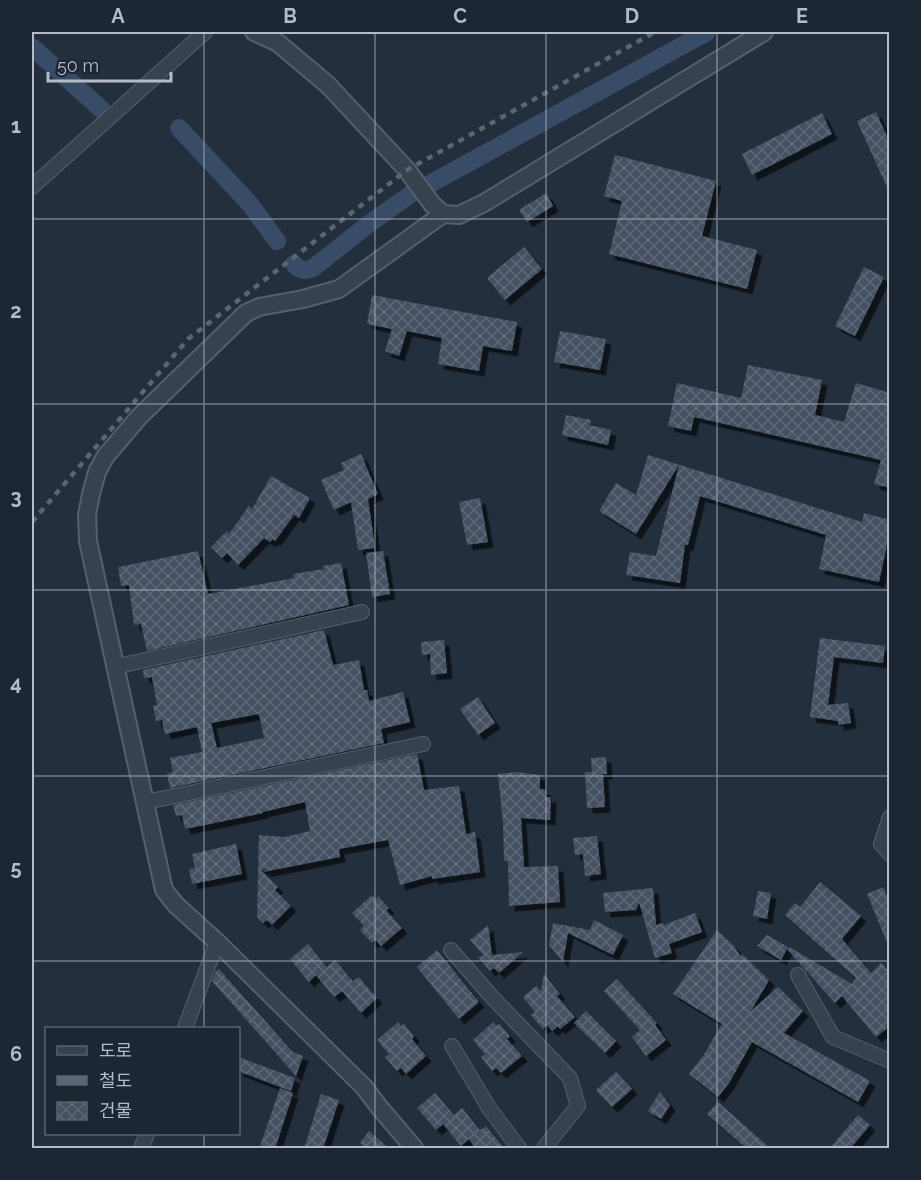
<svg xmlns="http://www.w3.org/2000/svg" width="921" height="1180" font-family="Raleway,'Noto Sans KR',sans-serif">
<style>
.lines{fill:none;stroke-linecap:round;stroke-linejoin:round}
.canal{stroke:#394c67;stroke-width:18}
.building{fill:url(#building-cross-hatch);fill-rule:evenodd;filter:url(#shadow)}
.minor-casing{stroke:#565f6c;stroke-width:16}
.tertiary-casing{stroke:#565f6c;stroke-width:20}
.minor{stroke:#38414e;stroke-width:14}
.tertiary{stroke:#38414e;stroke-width:16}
.rail{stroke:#5a6575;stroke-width:4.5;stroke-dasharray:6 6;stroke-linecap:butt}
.grid{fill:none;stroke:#b4bcc9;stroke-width:1.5;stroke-opacity:0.55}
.neatline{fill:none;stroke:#b4bcc9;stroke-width:2}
.grid-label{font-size:20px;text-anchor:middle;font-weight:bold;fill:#b4bcc9}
</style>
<defs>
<pattern id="building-cross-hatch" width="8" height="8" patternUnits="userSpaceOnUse" patternTransform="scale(1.5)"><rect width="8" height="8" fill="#455162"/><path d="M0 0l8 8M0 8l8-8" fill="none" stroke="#5d6877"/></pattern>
<filter id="shadow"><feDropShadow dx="5.5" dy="5.5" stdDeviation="0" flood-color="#0009"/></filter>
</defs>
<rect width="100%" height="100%" fill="#242f3e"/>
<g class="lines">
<!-- canal -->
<g class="canal">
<polyline points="32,47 101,109"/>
<polyline points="179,128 250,204 277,241"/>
<polyline points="428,185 707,32"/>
<path d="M294 264C300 271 305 271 313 268L370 223 411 194"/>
</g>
</g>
<!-- building -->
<g class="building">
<polygon points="876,112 890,143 890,194 857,121"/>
<polygon points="822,113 832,134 752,175 742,154"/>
<polygon points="615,155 716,181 702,236 757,250 747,289 609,254 622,201 604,196"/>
<polygon points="546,193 553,206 527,222 519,210"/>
<polygon points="524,247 542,269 505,300 487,278"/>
<polygon points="864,267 884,277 855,336 835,326"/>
<polygon points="372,295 517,322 512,351 483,346 479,371 438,364 442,338 407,331 399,356 385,351 392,329 367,324"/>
<polygon points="560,331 606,339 600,370 554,362"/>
<polygon points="748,365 822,380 815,415 844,422 856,383 890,393 890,488 874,484 881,460 694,417 691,431 668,426 677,383 741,398"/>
<polygon points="566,415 591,420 590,425 611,430 608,445 562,435"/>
<polygon points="361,454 378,494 368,499 375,548 358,550 351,502 334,510 321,480 344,470 341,463"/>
<polygon points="648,455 862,522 864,513 890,520 890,541 888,540 879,582 819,569 826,535 700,496 688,545 685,545 680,583 626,575 630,552 656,556 679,465 636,534 599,511 616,483 636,495"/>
<polygon points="271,476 310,498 299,518 294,515 275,541 273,539 270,542 264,538 238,565 227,553 222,558 211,547 227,531 229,534 249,506 252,509"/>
<polygon points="480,498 488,542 467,545 459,502"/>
<polygon points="198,551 208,594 294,578 293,574 324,569 323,566 341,563 349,605 147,651 141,624 134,625 129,585 121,586 118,567"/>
<polygon points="383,551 390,594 372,597 366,553"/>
<path d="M324 630 333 665 359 660 364 690H367L369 701 403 692 410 722 381 729 384 743 170 788 167 774 173 772 170 758 202 752 197 727 165 734 162 720 156 721 153 706 157 705 152 677 144 678 143 670ZM259 714 264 738 217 748 211 723Z"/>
<polygon points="820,638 885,646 883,663 834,657 828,705 848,703 851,723 838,725 838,721 810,717"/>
<polygon points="444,640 447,673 431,675 430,654 422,655 421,642"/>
<polygon points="478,697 495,723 478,735 460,709"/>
<polygon points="417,754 424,790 459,786 466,834 475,832 480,872 432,879 432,876 400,885 388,840 339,849 340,857 263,872 266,869 261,870 278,887 275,890 291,906 272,925 267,920 263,923 257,917 259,835 285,837 310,831 305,802 263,812 263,813 185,829 182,815 176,816 173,805"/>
<polygon points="606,757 607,774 603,774 605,807 587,808 585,772 592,772 591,758"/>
<polygon points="516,772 540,775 540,789 546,790 546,797 551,797 550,820 521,818 524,867 558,866 560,902 509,906 508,861 504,861 503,823 498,774"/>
<polygon points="597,836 601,874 585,876 583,854 575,855 573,838"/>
<polygon points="236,844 242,874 192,884 189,869 195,868 192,854"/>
<polygon points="820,882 861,916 842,939 871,973 881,963 890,972 890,1026 876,1037 842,996 835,1003 787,949 789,947 852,984 856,978 785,915 795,903 800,907"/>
<polygon points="883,887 890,902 889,947 867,894"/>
<polygon points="653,888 656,925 663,923 664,925 695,913 702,932 669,944 672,953 655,958 639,902 636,910 605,912 603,893"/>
<polygon points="758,891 771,893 767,919 753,916"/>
<polygon points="372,895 376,899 378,896 389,908 386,910 402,928 381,946 376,940 372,943 360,930 364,926 352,913"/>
<polygon points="594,920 623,935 613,955 568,933 563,962 549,945 553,923 590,930"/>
<polygon points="488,925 492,955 523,952 499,973 494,968 490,971 478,957 484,956 470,940"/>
<polygon points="717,930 734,946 741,957 742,954 769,980 751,1011 778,987 803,1011 784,1033 870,1081 858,1102 752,1042 729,1083 718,1097 689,1074 703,1056 722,1024 673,994"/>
<polygon points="767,935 788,947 781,960 757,946"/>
<polygon points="308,944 327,967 335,960 353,981 359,977 377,998 361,1013 342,991 334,997 316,975 309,982 290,959"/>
<polygon points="437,950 479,1002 459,1019 417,967"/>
<polygon points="219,969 293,1052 303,1056 296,1076 212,981 215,973"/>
<polygon points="544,974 560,994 557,996 575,1017 560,1029 558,1026 552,1031 547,1025 543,1029 531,1015 535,1012 523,997 536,986 541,991"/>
<polygon points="617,979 657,1023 655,1025 666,1040 646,1056 632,1037 640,1030 604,991"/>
<polygon points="586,1011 616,1041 605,1053 574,1023"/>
<polygon points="398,1022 401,1026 404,1024 414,1036 412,1039 426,1056 406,1074 401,1068 397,1071 385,1057 389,1054 377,1040"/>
<polygon points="493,1022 497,1026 499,1024 510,1036 507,1039 522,1056 501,1073 496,1068 492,1071 481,1057 485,1054 473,1040"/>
<polygon points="238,1057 295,1078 291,1091 238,1071"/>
<polygon points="616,1072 632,1089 612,1107 596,1090"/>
<polygon points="280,1088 293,1093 275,1149 259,1149"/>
<polygon points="660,1092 670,1105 661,1119 648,1111"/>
<polygon points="435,1093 454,1115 462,1108 480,1130 486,1126 505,1149 476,1149 469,1139 461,1146 443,1124 436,1130 417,1108"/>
<polygon points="321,1094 339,1100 323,1149 304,1149"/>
<polygon points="718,1102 771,1149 747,1149 707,1114"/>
<polygon points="858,1115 870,1125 850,1149 829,1149"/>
<polygon points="369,1131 390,1149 366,1149 360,1143"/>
</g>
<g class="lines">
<!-- minor casing -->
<g class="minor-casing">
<g id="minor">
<polyline points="32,187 205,32"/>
<polyline points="114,667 362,612"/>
<polyline points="146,802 423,744"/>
<polyline points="890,817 881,844 890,854"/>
<polyline points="451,950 492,997 570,1078 578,1106 544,1148"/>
<polyline points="798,975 833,1037 890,1061"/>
<polyline points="185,1028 217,942"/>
<polyline points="452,1046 489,1108 519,1148"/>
<polyline points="141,1148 147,1134"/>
</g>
</g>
<!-- tertiary casing -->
<g class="tertiary-casing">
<g id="tertiary">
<polyline points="254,32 278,43 328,85 407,170 432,204 443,214 459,215 484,203 764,32"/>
<polyline points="414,1148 379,1107 364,1087 217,942 176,905 164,890 88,541 87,515 91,494 97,472 105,457 139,417 246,313 259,307 303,299 339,289 443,214"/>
</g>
</g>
<!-- minor -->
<use href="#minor" class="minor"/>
<!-- tertiary -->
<use href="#tertiary" class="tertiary"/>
<!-- rail -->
<polyline class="rail" points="32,522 188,339 407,170 655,32"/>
</g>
<!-- grid -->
<path class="grid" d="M204 32V1028M375 32V1148M546 32V1148M717 32V1148M32 219H890M32 404H890M32 590H890M32 776H890M32 961H890M204 1134V1148"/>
<!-- border -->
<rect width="921" height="1180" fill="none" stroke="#1d2633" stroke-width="66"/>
<!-- legend -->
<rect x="45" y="1027" width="195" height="108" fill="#1d2633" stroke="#59626f" stroke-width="1.5"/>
<rect x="57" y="1046" width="30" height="9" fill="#38414e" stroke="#59626f" stroke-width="1.5"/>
<text x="99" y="1057" font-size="18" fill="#b4bcc9">도로</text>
<rect x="57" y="1076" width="30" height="9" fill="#5a6575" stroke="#59626f" stroke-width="1.5"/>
<text x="99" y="1087" font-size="18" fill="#b4bcc9">철도</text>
<rect x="57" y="1102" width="30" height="18" fill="url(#building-cross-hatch)" stroke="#59626f" stroke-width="1.5"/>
<text x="99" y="1117" font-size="18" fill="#b4bcc9">건물</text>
<!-- scale -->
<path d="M48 72v9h123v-9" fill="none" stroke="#b4bcc9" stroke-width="3"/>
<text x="57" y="72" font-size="18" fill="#b4bcc9" stroke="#1d2633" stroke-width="4.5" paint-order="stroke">50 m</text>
<rect x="33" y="33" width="855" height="1114" class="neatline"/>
<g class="grid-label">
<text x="118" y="23">A</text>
<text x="290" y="23">B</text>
<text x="460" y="23">C</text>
<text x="632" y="23">D</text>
<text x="802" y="23">E</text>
<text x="16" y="133">1</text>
<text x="16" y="318">2</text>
<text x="16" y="504">3</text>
<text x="16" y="690">4</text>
<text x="16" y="875">5</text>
<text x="16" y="1061">6</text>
</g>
</svg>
